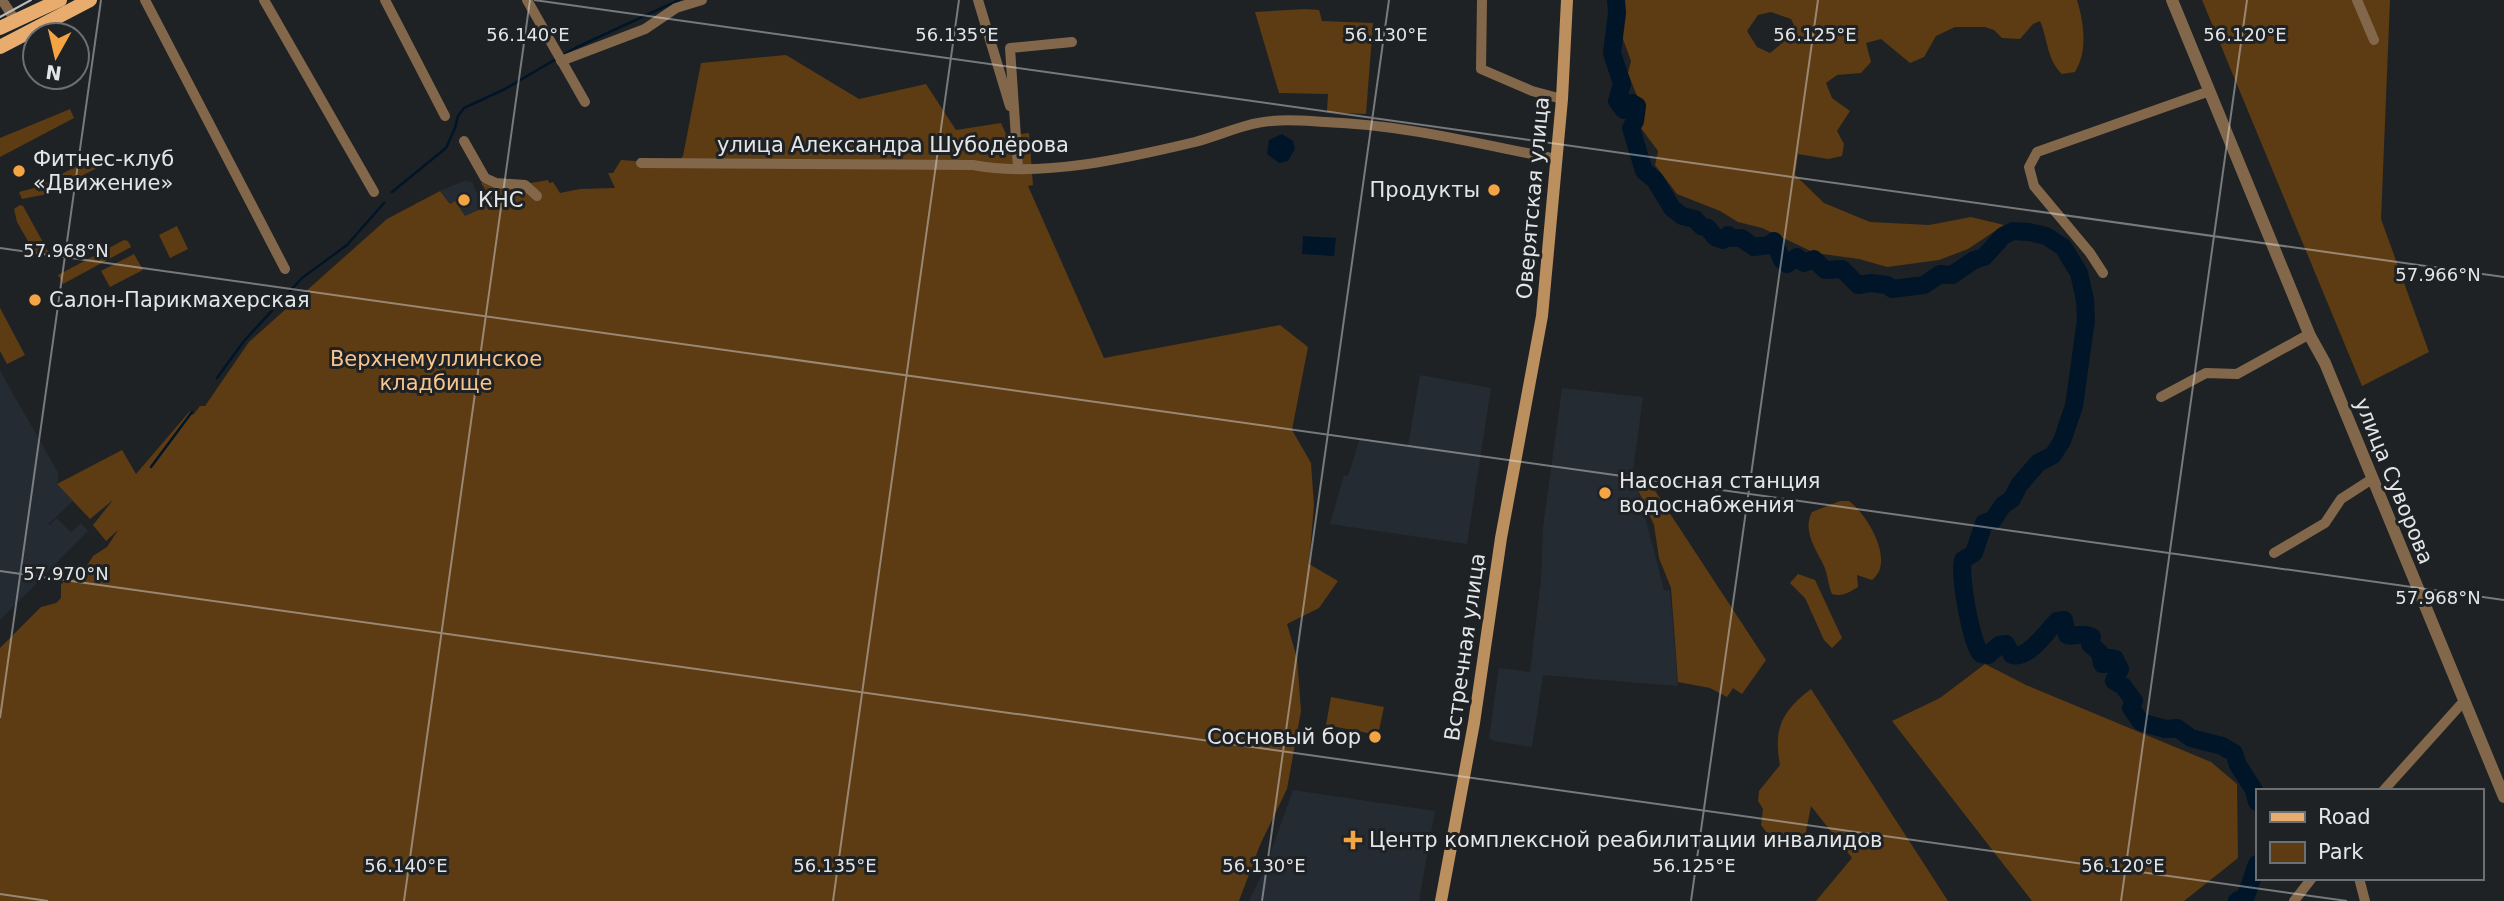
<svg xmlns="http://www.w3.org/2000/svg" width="2504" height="901" font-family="'DejaVu Sans',sans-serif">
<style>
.built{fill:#242b32}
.green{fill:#5d3b13;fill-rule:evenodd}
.water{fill:#001528}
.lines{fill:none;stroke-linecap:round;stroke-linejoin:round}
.stream{stroke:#001528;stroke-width:2.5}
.river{stroke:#001528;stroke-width:18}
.minor{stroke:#83674a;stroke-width:10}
.tertiary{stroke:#83674a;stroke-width:12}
.secondary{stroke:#bc8f5f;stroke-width:12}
.primary{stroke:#e8ad6e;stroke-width:14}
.tram{stroke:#b9bbbd;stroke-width:2}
.ticks{fill:none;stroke:#e3e5e7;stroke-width:2;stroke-opacity:0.45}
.poi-dot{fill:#f4a443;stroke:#1f2224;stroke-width:2.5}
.labels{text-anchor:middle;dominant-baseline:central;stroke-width:6;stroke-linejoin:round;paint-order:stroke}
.street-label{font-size:21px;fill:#e3e5e7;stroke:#1f2224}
.poi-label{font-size:21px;fill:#e3e5e7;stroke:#1f2224;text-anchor:start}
.park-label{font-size:21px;fill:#f9c58e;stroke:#1f2224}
.ticks-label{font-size:18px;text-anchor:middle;fill:#e3e5e7;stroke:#1f2224;stroke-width:6;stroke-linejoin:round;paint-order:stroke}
</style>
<rect width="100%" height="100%" fill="#1f2224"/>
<!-- built -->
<g class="built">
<polygon points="464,181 472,182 483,208 462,218 440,191"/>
<polygon points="0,371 59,474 57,484 73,501 48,524 50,525 56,518 71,532 81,523 88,531 0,620"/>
<polygon points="1420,375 1491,388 1467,544 1330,524 1344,475 1348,476 1360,438 1408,446"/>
<polygon points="1562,388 1643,397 1633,471 1664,590 1670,591 1678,686 1543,675 1532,747 1494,741 1489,738 1499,668 1530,672 1541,580 1543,527"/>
<polygon points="1293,790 1435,811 1419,901 1249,901 1265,868"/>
</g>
<!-- green -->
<g class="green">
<path d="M1623 0H2077C2084 23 2088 51 2075 72L2062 74C2047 60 2048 40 2040 21L2033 24 2020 39 2002 38 1994 30 1985 27H1955L1936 36 1924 57 1910 63 1881 39 1866 43 1871 62 1861 73 1837 75 1826 83 1832 98 1850 111 1837 131 1844 144 1842 156 1828 159 1798 154 1795 175 1824 203 1870 222 1929 225 1971 217 2004 225 1968 249 1939 260 1887 267 1859 259 1815 253 1762 228 1738 222 1720 211 1677 194 1655 165 1658 151 1641 128 1642 118 1637 96 1628 73 1631 61 1620 31ZM1771 12 1791 19 1794 25 1787 39 1770 53 1757 47 1747 31 1758 15Z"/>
<polygon points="2202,0 2390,0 2381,219 2429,352 2362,386"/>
<polygon points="1306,9 1319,10 1322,21 1373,23 1366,114 1327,112 1328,94 1279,93 1255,12"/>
<polygon points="786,55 859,99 926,84 956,130 1001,123 1007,136 1029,133 1033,185 1028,186 1104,358 1280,325 1308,347 1292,430 1311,463 1314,505 1309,564 1338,581 1319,608 1287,624 1297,658 1301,711 1287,789 1260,845 1239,901 0,901 0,648 41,607 56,603 61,598 61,585 65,580 73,579 83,572 93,556 107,547 118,530 106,541 93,525 113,500 90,519 57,484 122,450 136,474 190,411 193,415 200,406 205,406 249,342 387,219 440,191 450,204 455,201 465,216 483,208 486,191 481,183 531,183 548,180 549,183 553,182 560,193 580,189 615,188 608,173 613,173 621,160 676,164 683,156 701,63"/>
<polygon points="70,109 74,118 0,157 0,138"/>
<polygon points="87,161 94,163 97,168 47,194 22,199 19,192 34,188"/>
<polygon points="20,205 23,206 50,255 36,255 17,222 14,209"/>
<polygon points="177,226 188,249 170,258 159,235"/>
<polygon points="124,240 128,241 131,247 63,284 58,275"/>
<polygon points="134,254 143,270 110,287 101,271"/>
<polygon points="0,308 25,355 7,364 0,351"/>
<polygon points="1644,474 1766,660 1742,694 1733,688 1727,697 1710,688 1678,682 1671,588 1659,558 1654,525 1638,490"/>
<path d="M1840 501H1849C1867 514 1896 562 1872 580L1857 575 1858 587C1849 592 1843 597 1832 594 1828 585 1828 575 1824 566 1816 549 1802 531 1812 512Z"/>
<polygon points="1798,574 1815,580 1842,638 1832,648 1824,640 1805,598 1790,583"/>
<polygon points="1985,664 2026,685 2211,762 2237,784 2238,858 2184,901 2032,901 1892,721 1940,698"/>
<path d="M1811 689 1948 901H1816L1852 858 1811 806 1804 842C1781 850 1775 844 1761 825L1763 809 1758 801 1759 791 1780 765C1773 729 1782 711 1811 689Z"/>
<polygon points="1331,697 1384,707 1378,735 1326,725"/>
</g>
<!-- water -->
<g class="water">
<polygon points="1282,134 1293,141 1295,149 1288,161 1279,163 1267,154 1269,140"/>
<polygon points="1303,236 1336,238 1334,256 1302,254"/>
</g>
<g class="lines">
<!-- stream -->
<g class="stream">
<polyline points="392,192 446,148 455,128 458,116 464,108 505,89 575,48 679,0"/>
<polyline points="217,378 244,341 302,278 347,245 384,203"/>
<polyline points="151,467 192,412"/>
</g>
<!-- river -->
<g class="river">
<path d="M1616 0 1617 13 1612 53 1622 84 1617 101 1624 110 1632 103 1637 106 1635 121 1631 128 1644 171 1655 180 1672 208 1682 216 1695 219 1701 226 1708 228 1715 237 1723 240 1728 235 1732 238H1741L1754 247 1769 245 1774 241 1782 260 1787 264 1797 257 1804 263 1814 259 1825 270 1842 269 1858 285 1871 283 1887 285 1892 289 1924 285 1940 274 1952 275 1974 260 1984 257 2003 236 2013 231 2029 232 2046 236 2063 247 2079 273 2085 300 2086 320 2074 406 2062 441 2053 455 2038 463 2019 485 2012 499 2003 505 1993 520 1984 523 1974 553 1963 560C1959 575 1971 643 1981 654L1988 655 1999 645 2006 644 2012 655C2028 660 2046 632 2057 621L2064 620 2067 635C2075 638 2081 631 2092 637L2090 644 2100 653 2102 664H2105L2109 658 2115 659 2120 669 2114 681 2123 686 2134 701 2131 708 2141 722 2165 729 2177 728 2191 738 2222 746 2234 753 2238 765 2254 790 2257 802"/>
<polyline points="2237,901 2246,896 2257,864"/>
</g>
<!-- minor -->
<g class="minor">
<polyline points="2,0 15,20"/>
<polyline points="145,0 285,269"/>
<polyline points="264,0 374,192"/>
<polyline points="385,0 445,116"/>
<polyline points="527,0 585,102"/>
<polyline points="978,0 1010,106"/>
<polyline points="1482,0 1481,69 1532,91 1562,99"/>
<polyline points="2357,0 2374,40"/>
<polyline points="561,61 645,29 676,8 702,0"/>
<polyline points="464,141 485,178 496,183 525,185 537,196"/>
<path d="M641 163 973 165C1042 178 1128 158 1195 142 1221 135 1245 123 1272 121 1290 119 1307 121 1325 122 1406 125 1478 144 1557 159"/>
<polyline points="1018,168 1010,48 1072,42"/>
<polyline points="2103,273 2090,253 2034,186 2029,167 2037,152 2204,93 2210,93"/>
<polyline points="2161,397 2206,373 2237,374 2304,337 2310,336"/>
<polyline points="2274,553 2325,523 2341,499 2372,479"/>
<polyline points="2383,791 2464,701"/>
<polyline points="2359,878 2365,901"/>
<polyline points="2294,901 2312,878"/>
</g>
<!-- tertiary -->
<polyline class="tertiary" points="2172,0 2310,336 2325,363 2504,797"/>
<!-- secondary -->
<polyline class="secondary" points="1441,901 1474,723 1501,538 1542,316 1562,99 1567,0"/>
<!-- primary -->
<g class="primary">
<polyline points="0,28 60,0"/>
<polyline points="0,47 90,0"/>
</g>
<!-- tram -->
<polyline class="tram" points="0,17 31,0"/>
</g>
<!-- ticks -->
<path class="ticks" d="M534 0 2504 277M0 248 2504 600M0 571 2347 901M0 718 101 0M0 894 48 901M404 901 530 0M833 901 959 0M1262 901 1389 0M1691 901 1818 0M2121 901 2247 0"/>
<!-- markers -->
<g class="poi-dot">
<circle cx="19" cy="171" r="7"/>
<circle cx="1494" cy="190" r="7"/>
<circle cx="464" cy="200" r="7"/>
<circle cx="35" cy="300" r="7"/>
<circle cx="1605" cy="493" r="7"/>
<circle cx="1375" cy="737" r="7"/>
<path d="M1349.5 829.5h7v7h7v7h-7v7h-7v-7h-7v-7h7z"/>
</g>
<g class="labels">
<!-- street labels -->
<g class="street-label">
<text x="893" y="145">улица Александра Шубодёрова</text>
<text transform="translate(1533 198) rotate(-85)">Оверятская улица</text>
<text transform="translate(2394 481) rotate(68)">улица Суворова</text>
<text transform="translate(1465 647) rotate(-82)">Встречная улица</text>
</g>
<!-- poi labels -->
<g class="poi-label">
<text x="33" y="159">Фитнес-клуб<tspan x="33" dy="24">«Движение»</tspan></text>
<text x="1480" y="190" text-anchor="end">Пpoдукты</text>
<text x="478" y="200">КНС</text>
<text x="49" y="300">Салон-Парикмахерская</text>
<text x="1619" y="481">Насосная станция<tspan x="1619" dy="24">водоснабжения</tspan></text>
<text x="1361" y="737" text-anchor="end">Сосновый бор</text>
<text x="1369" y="840">Центр комплексной реабилитации инвалидов</text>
</g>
<!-- park labels -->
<g class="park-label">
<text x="436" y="359">Верхнемуллинское<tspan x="436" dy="24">кладбище</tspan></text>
</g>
</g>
<g class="ticks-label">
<text x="528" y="41">56.140°E</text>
<text x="957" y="41">56.135°E</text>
<text x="1386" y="41">56.130°E</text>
<text x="1815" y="41">56.125°E</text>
<text x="2245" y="41">56.120°E</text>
<text x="66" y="257">57.968°N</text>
<text x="2438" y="281">57.966°N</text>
<text x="66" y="580">57.970°N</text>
<text x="2438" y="604">57.968°N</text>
<text x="406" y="872">56.140°E</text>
<text x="835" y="872">56.135°E</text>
<text x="1264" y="872">56.130°E</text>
<text x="1694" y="872">56.125°E</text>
<text x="2123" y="872">56.120°E</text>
</g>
<!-- legend -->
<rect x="2256" y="789" width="228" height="91" fill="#1f2224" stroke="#6d7072" stroke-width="2"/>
<rect x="2270" y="812" width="35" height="10" fill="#e8ad6e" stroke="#6d7072" stroke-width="2"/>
<text x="2318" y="824" font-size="21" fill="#e3e5e7">Road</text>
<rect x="2270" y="842" width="35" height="21" fill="#5d3b13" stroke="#6d7072" stroke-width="2"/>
<text x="2318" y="859" font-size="21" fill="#e3e5e7">Park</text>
<!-- north arrow -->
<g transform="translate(56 56) rotate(188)"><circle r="33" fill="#1f2224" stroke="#6d7072" stroke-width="2"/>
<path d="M0-5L12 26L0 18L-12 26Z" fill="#f4a443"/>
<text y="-10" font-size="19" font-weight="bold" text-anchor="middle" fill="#e3e5e7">N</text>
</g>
</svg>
